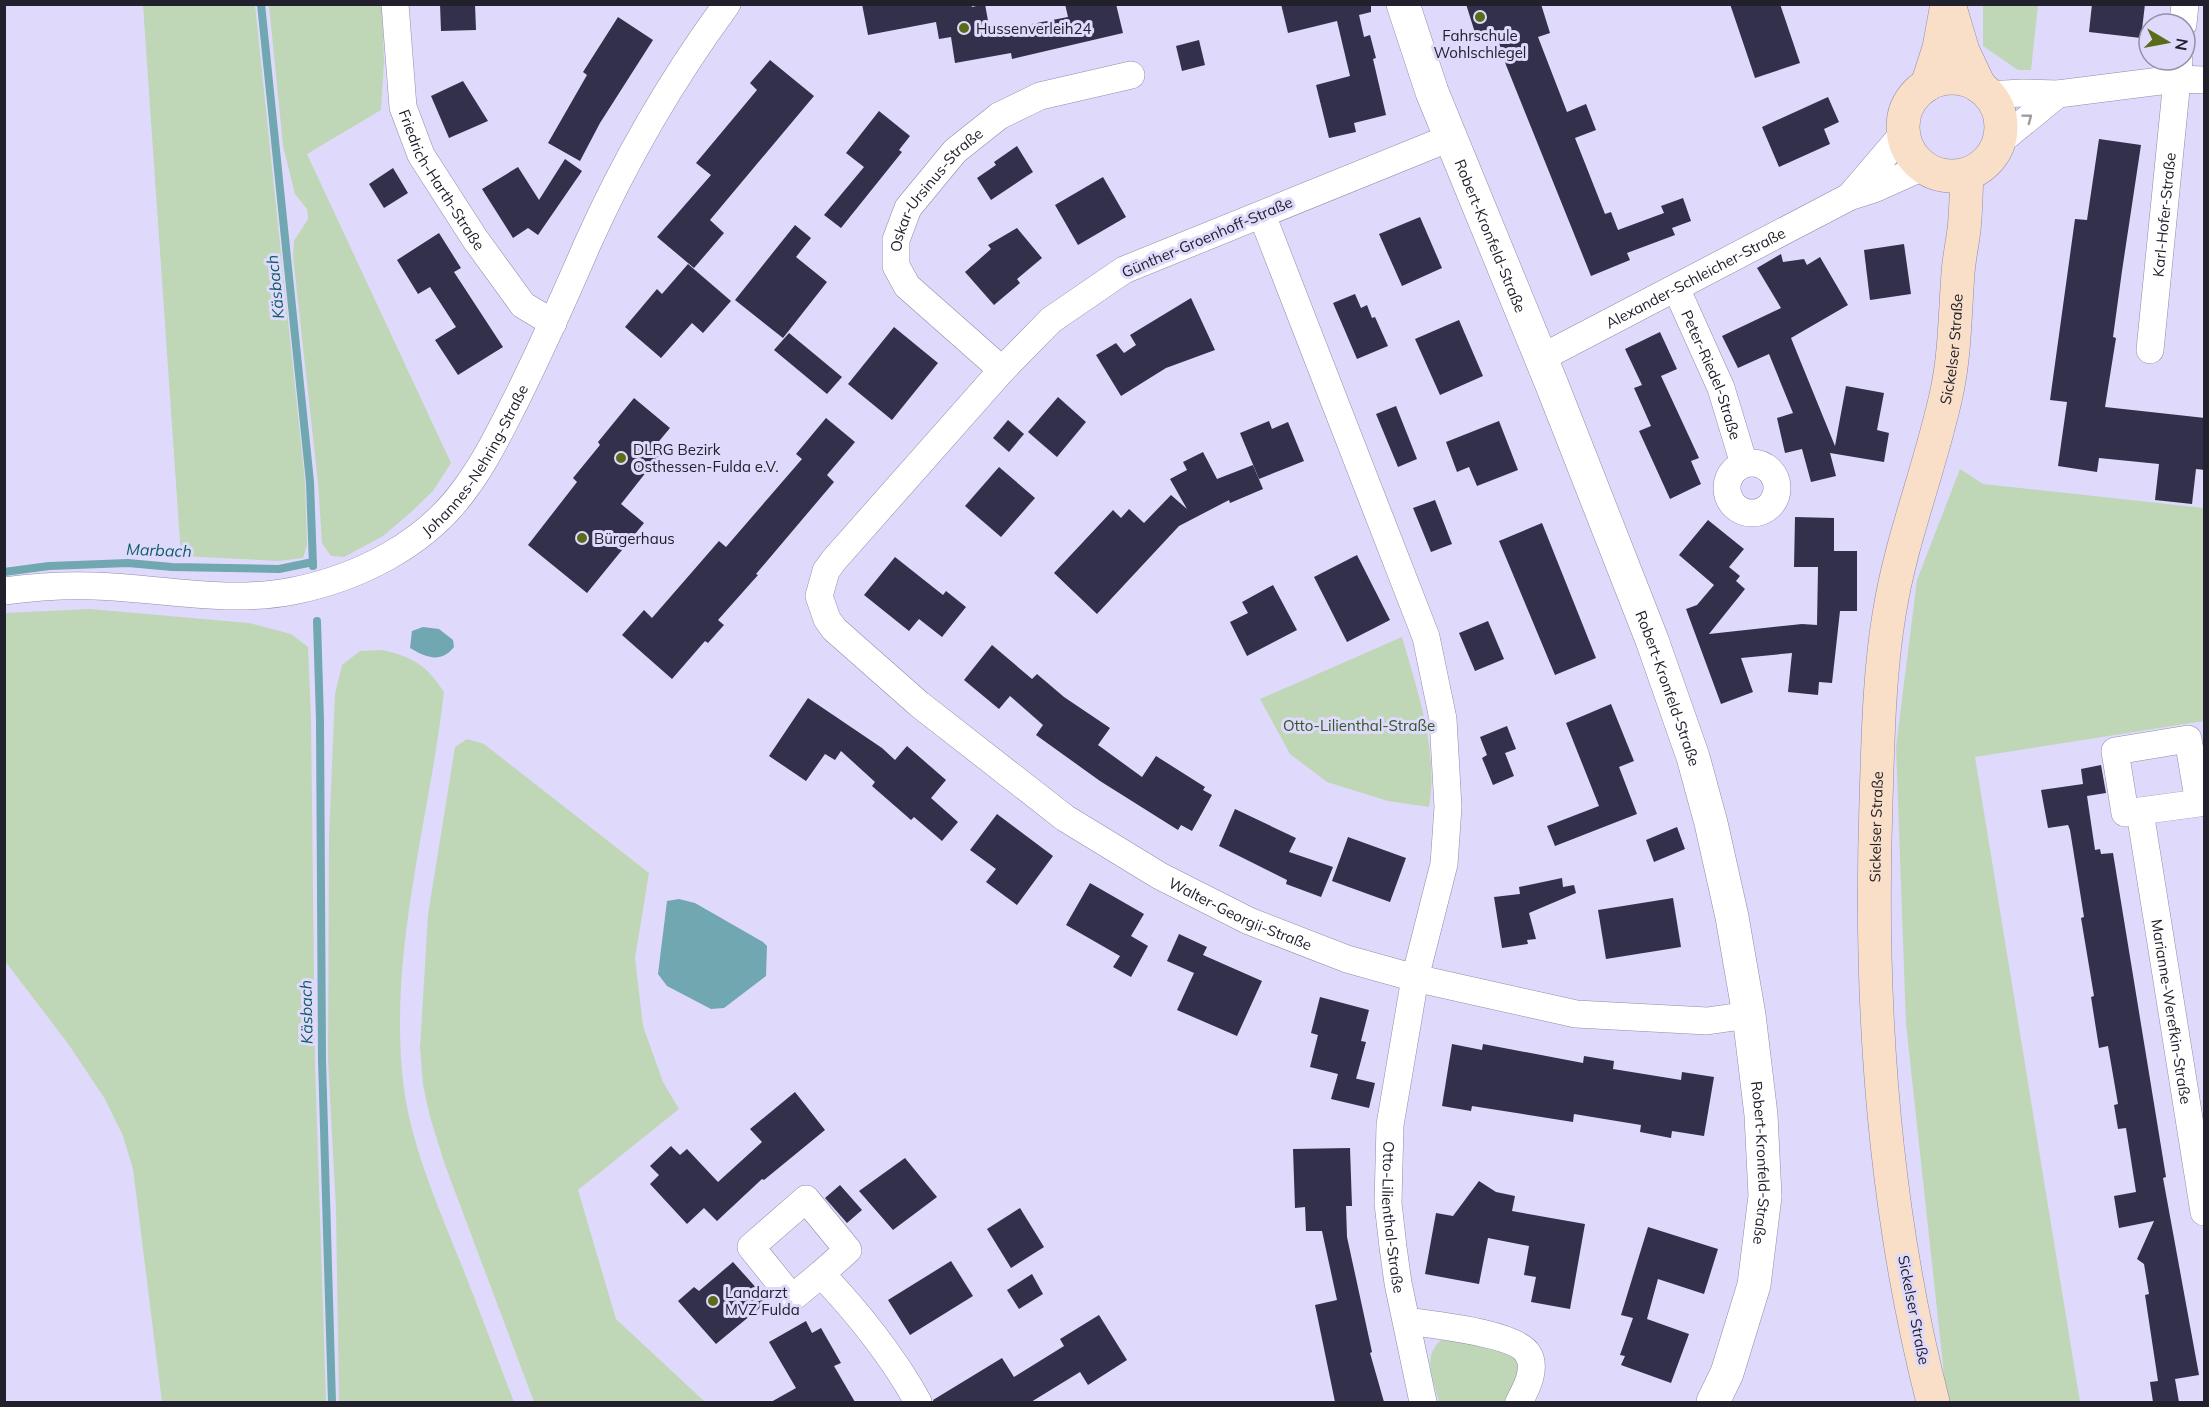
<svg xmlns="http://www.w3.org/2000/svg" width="2209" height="1407" font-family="Mulish,sans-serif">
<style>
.green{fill:#bfd7b7}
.water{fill:#70a7b0}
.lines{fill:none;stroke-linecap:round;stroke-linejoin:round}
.stream{stroke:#70a7b0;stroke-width:8}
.building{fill:#32304a}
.minor-casing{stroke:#908ba9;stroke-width:28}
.tertiary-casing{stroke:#908ba9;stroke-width:34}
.secondary-casing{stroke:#908ba9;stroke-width:34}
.minor{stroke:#fff;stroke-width:27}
.tertiary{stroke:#fff;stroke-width:33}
.secondary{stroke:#fadfc8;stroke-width:33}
.oneway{stroke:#9c9ba0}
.poi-dot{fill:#596c1a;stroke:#dfdafb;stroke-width:2}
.labels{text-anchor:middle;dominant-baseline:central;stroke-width:6;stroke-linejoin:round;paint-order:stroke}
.poi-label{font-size:15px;fill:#22202c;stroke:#dfdafb;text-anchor:start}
.street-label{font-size:15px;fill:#22202c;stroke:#dfdafb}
.park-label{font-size:15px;fill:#325825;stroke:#dfdafb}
.water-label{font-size:16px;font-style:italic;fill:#0e5d67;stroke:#dfdafb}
</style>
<rect width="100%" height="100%" fill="#dfdafb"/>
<!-- green -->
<g class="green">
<polygon points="143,5 255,5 305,482 307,545 303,558 279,561 181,556"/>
<polygon points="269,5 382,5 384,62 381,110 307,154 451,463 433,491 410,513 383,536 344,557 331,556 322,543 318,483 293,256 294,241 308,219 307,209 295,194 283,146"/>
<polygon points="1983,5 2038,5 2031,70 2018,70 1983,46"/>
<polygon points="1960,469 1983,484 2204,508 2204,721 1975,757 2080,1402 1947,1402 1906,1024 1896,747 1917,580"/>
<polygon points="90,609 249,623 291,634 308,647 311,718 315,1062 326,1402 162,1402 133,1169 123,1136 105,1099 69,1045 5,961 5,613"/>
<path d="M1402 637C1417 689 1439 753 1429 807L1388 801 1327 782 1290 754 1260 699Z"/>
<path d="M383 650C415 658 426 665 444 692 429 823 387 956 404 1089 412 1146 436 1201 457 1254 477 1303 495 1353 514 1402H339L336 1210 328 1059 329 836 335 694 342 665 360 651Z"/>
<polygon points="467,739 484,744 649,873 635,958 643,1026 663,1082 679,1109 578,1190 616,1319 705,1402 534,1402 445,1165 430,1117 423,1085 420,1048 428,915 455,747"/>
<path d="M1441 1340 1509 1348 1520 1360 1521 1371 1509 1402H1439C1434 1380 1421 1357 1441 1340Z"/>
</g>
<!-- water -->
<g class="water">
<path d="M423 627 439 629 453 640 454 647C441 664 425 657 410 648L412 631Z"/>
<polygon points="679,899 695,903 763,942 767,946 766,976 724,1008 711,1009 667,986 658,974 667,901"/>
</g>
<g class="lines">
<!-- stream -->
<g class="stream">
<polyline points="261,4 310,482 313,566"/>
<polyline points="4,572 49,566 128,563 172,567 279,569 313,562"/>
<polyline points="317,621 320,720 322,1060 332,1402"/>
</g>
</g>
<!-- building -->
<g class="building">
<polygon points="440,4 475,4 476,30 441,31"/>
<polygon points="862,4 971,4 972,7 985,4 990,32 1068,17 1065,4 1116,4 1123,33 1012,59 1011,53 955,63 951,37 939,39 936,22 868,35"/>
<polygon points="1281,4 1371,4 1371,12 1359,15 1364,37 1370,35 1376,58 1373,59 1386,115 1354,123 1356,132 1329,138 1316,85 1350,76 1337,21 1288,33"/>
<polygon points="1466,4 1541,4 1550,33 1538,37 1567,112 1586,104 1596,130 1575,138 1605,214 1611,212 1618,230 1664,213 1661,206 1683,198 1691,221 1672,228 1675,235 1627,253 1630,260 1591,276 1506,65 1495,30 1476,36"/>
<polygon points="1730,4 1780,4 1800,63 1755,78"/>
<polygon points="2092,4 2145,4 2141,38 2089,32"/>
<polygon points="618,17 653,40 600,123 580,161 548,143 587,75 583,72"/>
<polygon points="1199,40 1205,65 1182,71 1176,46"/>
<polygon points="770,60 814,96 710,220 724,233 694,268 657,237 711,175 696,163 757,90 750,83"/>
<polygon points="463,81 488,121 449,138 431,96"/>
<polygon points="1828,97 1839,122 1824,129 1830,144 1779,167 1762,127"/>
<polygon points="879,111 910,136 899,150 902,152 841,228 824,215 864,167 846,153"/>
<polygon points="2099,139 2141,145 2122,271 2113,337 2116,338 2105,407 2205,418 2205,470 2196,469 2192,504 2155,500 2159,464 2099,458 2097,472 2058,466 2067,402 2050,400 2075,219 2087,220"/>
<polygon points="1017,146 1033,172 991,200 977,178 996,165 994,162"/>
<polygon points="565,159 582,171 538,235 528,228 513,238 482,189 518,167 539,200"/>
<polygon points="393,168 408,193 384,208 369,184"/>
<polygon points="1103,177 1126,217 1078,245 1055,205"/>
<polygon points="1420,217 1442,268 1402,286 1379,234"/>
<polygon points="795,225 811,238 796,257 827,282 783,338 735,300"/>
<polygon points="1017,228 1042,258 1017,279 1020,283 994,305 965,272 991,249 988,245"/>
<polygon points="439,233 461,268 454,272 503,347 458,375 435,340 456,327 430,287 418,294 397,260"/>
<polygon points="1904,244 1911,294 1870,300 1864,250"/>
<polygon points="1781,254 1783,262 1804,259 1807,265 1820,257 1848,305 1791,338 1835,446 1846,386 1884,393 1877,430 1889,433 1884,462 1830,453 1836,476 1811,482 1802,449 1785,453 1777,418 1793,413 1769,354 1738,368 1722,336 1781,308 1757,268"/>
<polygon points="688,264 731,301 703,333 692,323 661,358 625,327 657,289 662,294"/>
<polygon points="1355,294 1361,308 1367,305 1372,318 1375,317 1388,346 1357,359 1333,303"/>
<polygon points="1191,298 1215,350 1166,368 1121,396 1096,355 1116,343 1124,353 1136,345 1130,335"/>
<polygon points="1459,320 1483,376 1440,395 1415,339"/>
<polygon points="894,327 938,363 892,420 848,384"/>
<polygon points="1660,332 1677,369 1661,376 1699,458 1691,461 1701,484 1670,499 1639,431 1651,426 1634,388 1642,385 1625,349"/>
<polygon points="789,333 842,377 827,394 774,350"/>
<polygon points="1058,397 1086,422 1057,457 1028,432"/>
<polygon points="634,398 670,428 655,446 662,452 621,504 644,523 587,593 528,545 577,482 573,478 600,445 598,442"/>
<polygon points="1396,406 1417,459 1398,467 1376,414"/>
<polygon points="826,418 855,442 827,475 834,482 756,574 758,575 718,620 724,625 708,643 705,641 672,679 622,635 644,610 652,618 719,541 726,547 802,459 796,454"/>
<polygon points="1008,420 1024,434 1009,452 993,438"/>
<polygon points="1269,421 1272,429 1288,422 1304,461 1259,479 1240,433"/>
<polygon points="1499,421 1518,470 1477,486 1469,467 1457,472 1446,442"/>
<polygon points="1203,452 1217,479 1253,465 1263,489 1230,503 1229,500 1179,526 1097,614 1054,573 1113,510 1121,518 1129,509 1144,523 1171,495 1187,509 1170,479 1187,470 1183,462"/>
<polygon points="999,467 1035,498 1001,537 965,506"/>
<polygon points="1435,500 1452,544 1431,552 1413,508"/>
<polygon points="1795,517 1834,518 1834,551 1857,551 1857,611 1840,611 1832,683 1819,682 1818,695 1788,692 1792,653 1741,658 1753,692 1721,704 1686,609 1697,605 1714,585 1679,555 1708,520 1744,549 1729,567 1740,576 1736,581 1745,589 1709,634 1802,624 1817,625 1818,567 1794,567"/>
<polygon points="1542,523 1596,658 1555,675 1499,541"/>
<polygon points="1357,555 1390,620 1347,642 1314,577"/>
<polygon points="895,557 943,595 946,591 966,607 942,637 919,619 909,631 864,595"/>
<polygon points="1273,585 1297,630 1247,656 1230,622 1248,613 1242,602"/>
<polygon points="1488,621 1504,659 1475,671 1459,633"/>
<polygon points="992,645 1032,679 1037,674 1064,697 1110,728 1098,745 1142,777 1156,756 1205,787 1203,790 1212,795 1192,831 1181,825 1178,830 1100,781 1036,735 1043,725 1010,696 999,709 964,680"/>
<polygon points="808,698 882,748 895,760 907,746 946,780 931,798 958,822 942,841 914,817 911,820 872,786 875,782 841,751 835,760 825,754 806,781 769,756"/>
<polygon points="1611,704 1634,761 1619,767 1637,814 1555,846 1547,826 1599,806 1566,723"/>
<polygon points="1507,726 1516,749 1505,753 1514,776 1493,785 1482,758 1487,755 1480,737"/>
<polygon points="2101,765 2106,793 2087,796 2095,850 2100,849 2101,854 2113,853 2166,1177 2163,1178 2199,1375 2175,1379 2179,1402 2153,1402 2150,1382 2158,1381 2145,1295 2149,1294 2144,1264 2137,1259 2154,1221 2119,1228 2114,1196 2136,1192 2126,1128 2118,1129 2114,1105 2118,1104 2108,1046 2099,1048 2091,997 2094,996 2081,918 2084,917 2070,830 2068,825 2048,828 2041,790 2083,784 2081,769"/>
<polygon points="1235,809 1296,838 1289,852 1333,867 1321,897 1286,884 1287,880 1219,846"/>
<polygon points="997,814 1053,856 1017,905 986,882 996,869 970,850"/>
<polygon points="1677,827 1685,849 1654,862 1646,840"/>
<polygon points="1348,837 1406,858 1390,902 1332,881"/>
<polygon points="1562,878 1563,887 1574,885 1576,893 1529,913 1536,939 1527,940 1528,944 1502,948 1494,897 1520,894 1519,887"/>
<polygon points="1090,883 1144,914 1131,936 1148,946 1131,977 1113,967 1120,956 1066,925"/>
<polygon points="1673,898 1681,947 1606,959 1598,910"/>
<polygon points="1179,934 1207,947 1203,955 1262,981 1237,1036 1177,1010 1194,973 1167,961"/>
<polygon points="1320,997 1369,1010 1361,1041 1366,1042 1356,1079 1345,1076 1375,1083 1369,1108 1331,1099 1338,1074 1310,1067 1318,1035 1311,1033"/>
<polygon points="1452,1044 1482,1050 1483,1044 1583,1063 1584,1056 1614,1061 1613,1069 1681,1080 1682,1072 1714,1077 1704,1136 1672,1131 1671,1138 1640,1132 1641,1125 1574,1114 1573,1122 1472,1106 1471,1111 1442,1106"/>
<polygon points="795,1092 825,1130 764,1180 762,1179 717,1221 704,1208 687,1224 650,1184 659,1175 650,1166 671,1146 680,1155 687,1149 718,1182 762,1142 750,1129"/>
<polygon points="1350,1148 1352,1206 1346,1206 1347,1237 1372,1352 1370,1353 1384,1402 1335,1402 1315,1305 1337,1300 1322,1231 1306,1231 1305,1207 1295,1208 1293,1149"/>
<polygon points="905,1158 937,1197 893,1230 859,1191"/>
<polygon points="1479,1181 1496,1192 1515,1196 1512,1211 1585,1224 1570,1309 1531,1302 1536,1277 1524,1275 1529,1246 1488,1238 1479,1284 1425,1274 1436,1213 1453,1216"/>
<polygon points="840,1185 862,1210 847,1223 825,1198"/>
<polygon points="1020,1208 1044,1247 1011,1268 987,1229"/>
<polygon points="1648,1227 1718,1249 1704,1294 1658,1279 1647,1319 1689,1334 1671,1383 1621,1365 1625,1356 1620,1355 1633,1318 1621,1315"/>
<polygon points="951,1261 973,1296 910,1335 888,1300"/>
<polygon points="733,1262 768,1301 716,1344 678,1301 694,1287 699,1291"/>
<polygon points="1032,1274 1043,1294 1019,1309 1007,1290"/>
<polygon points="1099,1315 1127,1360 1088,1385 1080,1372 1031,1402 934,1402 933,1400 1002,1358 1014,1377 1064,1346 1060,1339"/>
<polygon points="806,1321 812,1333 821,1328 841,1363 834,1366 855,1402 771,1402 796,1388 769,1342"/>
</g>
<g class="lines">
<!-- minor casing -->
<g class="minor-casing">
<g id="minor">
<path id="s1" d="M395 4 403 107 421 155 475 239 523 305 553 323"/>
<polyline points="2183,24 2185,4"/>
<polyline points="1988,95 2022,93 2058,94 2176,79 2204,80"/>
<path id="s2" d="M1452 137 1124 270 1051 320 1002 370 834 560 826 571 819 596 827 619 834 629 919 704 1065 818 1160 876 1249 921 1347 959 1415 978 1576 1014 1707 1021 1749 1015"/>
<polyline points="1998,143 2058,94"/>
<polyline points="1850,196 1903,134"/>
<path id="s3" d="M1262 215 1426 637 1443 719 1448 807 1444 864 1415 978 1390 1125 1388 1203 1393 1247 1398 1283 1423 1402"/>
<path id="s4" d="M1676 288 1721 388 1744 464"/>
<path id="s5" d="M2150 350 2179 60"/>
<path id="s6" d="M1541 358 1849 197 1874 189 1923 167"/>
<path id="s7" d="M1002 370 907 286 896 266V240L908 208 955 151 999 116 1040 96 1131 75"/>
<circle cx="1752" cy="488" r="25"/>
<path id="s8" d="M4 591C34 587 63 585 94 586 160 588 227 604 293 591 358 578 425 545 465 489 486 461 501 429 517 398 542 347 565 296 587 245 625 160 672 79 727 4"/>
<polygon points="2188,739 2199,803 2125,813 2115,751"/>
<path id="s9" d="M2140 812 2204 1212"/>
<path d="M821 1274 792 1298 751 1247 806 1199 848 1250 821 1274C856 1310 894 1358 918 1402"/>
<path d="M1407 1321C1433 1325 1516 1333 1528 1354 1537 1369 1526 1389 1519 1402"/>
</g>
</g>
<!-- tertiary casing -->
<g class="tertiary-casing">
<g id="tertiary">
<path id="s10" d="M1403 4 1432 92 1552 385 1652 640 1693 757 1711 823 1732 917 1749 1015 1761 1115 1765 1196 1754 1285 1727 1373 1713 1402"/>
</g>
</g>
<!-- secondary casing -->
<g class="secondary-casing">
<g id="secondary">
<polyline points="1949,4 1963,51 1980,87"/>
<circle cx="1952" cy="127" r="49"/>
<polyline points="1927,85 1939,48 1947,4"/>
<path id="s11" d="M1933 1402C1883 1207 1869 1003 1876 802 1878 739 1879 676 1889 615 1901 538 1931 467 1947 391 1955 353 1955 313 1958 273 1959 259 1962 245 1964 230 1966 212 1966 193 1967 174"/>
</g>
</g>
<!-- minor -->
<use href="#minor" class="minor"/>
<!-- tertiary -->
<use href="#tertiary" class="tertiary"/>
<!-- secondary -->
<use href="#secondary" class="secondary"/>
</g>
<!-- one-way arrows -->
<defs><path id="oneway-chevron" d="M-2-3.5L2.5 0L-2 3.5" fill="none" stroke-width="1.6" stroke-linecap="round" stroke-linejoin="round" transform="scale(1.5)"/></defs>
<use class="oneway" href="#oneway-chevron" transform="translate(2028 118) rotate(-37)"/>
<!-- markers -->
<g class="poi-dot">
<circle cx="1480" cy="17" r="6"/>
<circle cx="964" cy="28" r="6"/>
<circle cx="621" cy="458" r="6"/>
<circle cx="582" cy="538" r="6"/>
<circle cx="713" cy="1301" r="6"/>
</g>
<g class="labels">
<!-- poi labels -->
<g class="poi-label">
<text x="976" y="28">Hussenverleih24</text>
<text x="1480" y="35" text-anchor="middle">Fahrschule<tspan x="1480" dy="17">Wohlschlegel</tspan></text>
<text x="633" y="449">DLRG Bezirk<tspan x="633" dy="17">Osthessen-Fulda e.V.</tspan></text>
<text x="594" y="538">Bürgerhaus</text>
<text x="725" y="1292">Landarzt<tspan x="725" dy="17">MVZ Fulda</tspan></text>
</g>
<!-- street labels -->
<g class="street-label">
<text stroke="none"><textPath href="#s1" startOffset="186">Friedrich-Harth-Straße</textPath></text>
<text stroke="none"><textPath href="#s7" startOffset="240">Oskar-Ursinus-Straße</textPath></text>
<text stroke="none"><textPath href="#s5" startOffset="136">Karl-Hofer-Straße</textPath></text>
<text stroke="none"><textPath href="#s10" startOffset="248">Robert-Kronfeld-Straße</textPath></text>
<text transform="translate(1207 237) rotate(-23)">Günther-Groenhoff-Straße</text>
<text stroke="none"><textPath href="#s6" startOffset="174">Alexander-Schleicher-Straße</textPath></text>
<text stroke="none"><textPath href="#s11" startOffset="1066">Sickelser Straße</textPath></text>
<text stroke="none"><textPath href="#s4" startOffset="94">Peter-Riedel-Straße</textPath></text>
<text stroke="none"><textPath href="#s8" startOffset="524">Johannes-Nehring-Straße</textPath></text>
<text stroke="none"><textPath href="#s10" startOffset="734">Robert-Kronfeld-Straße</textPath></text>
<text stroke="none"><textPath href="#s11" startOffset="580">Sickelser Straße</textPath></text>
<text stroke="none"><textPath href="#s2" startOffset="1341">Walter-Georgii-Straße</textPath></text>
<text stroke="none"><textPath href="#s9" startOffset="202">Marianne-Werefkin-Straße</textPath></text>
<text stroke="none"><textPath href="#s10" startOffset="1220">Robert-Kronfeld-Straße</textPath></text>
<text stroke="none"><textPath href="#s3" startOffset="1041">Otto-Lilienthal-Straße</textPath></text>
<text transform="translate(1914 1310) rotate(79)">Sickelser Straße</text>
</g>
<!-- park labels -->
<g class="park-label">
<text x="1359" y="725">Otto-Lilienthal-Straße</text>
</g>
<!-- water labels -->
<g class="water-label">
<text transform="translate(275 287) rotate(-96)">Käsbach</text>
<text transform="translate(159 550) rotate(2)">Marbach</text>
<text transform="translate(306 1012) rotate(-91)">Käsbach</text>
</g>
</g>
<!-- border -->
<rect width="2209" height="1407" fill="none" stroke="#22202c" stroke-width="12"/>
<!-- north arrow -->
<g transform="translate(2167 42) rotate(100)"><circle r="28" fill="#dfdafb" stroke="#9390a8" stroke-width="1.5"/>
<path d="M0-4.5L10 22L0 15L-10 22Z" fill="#596c1a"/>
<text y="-9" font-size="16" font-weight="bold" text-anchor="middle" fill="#22202c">N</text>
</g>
</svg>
